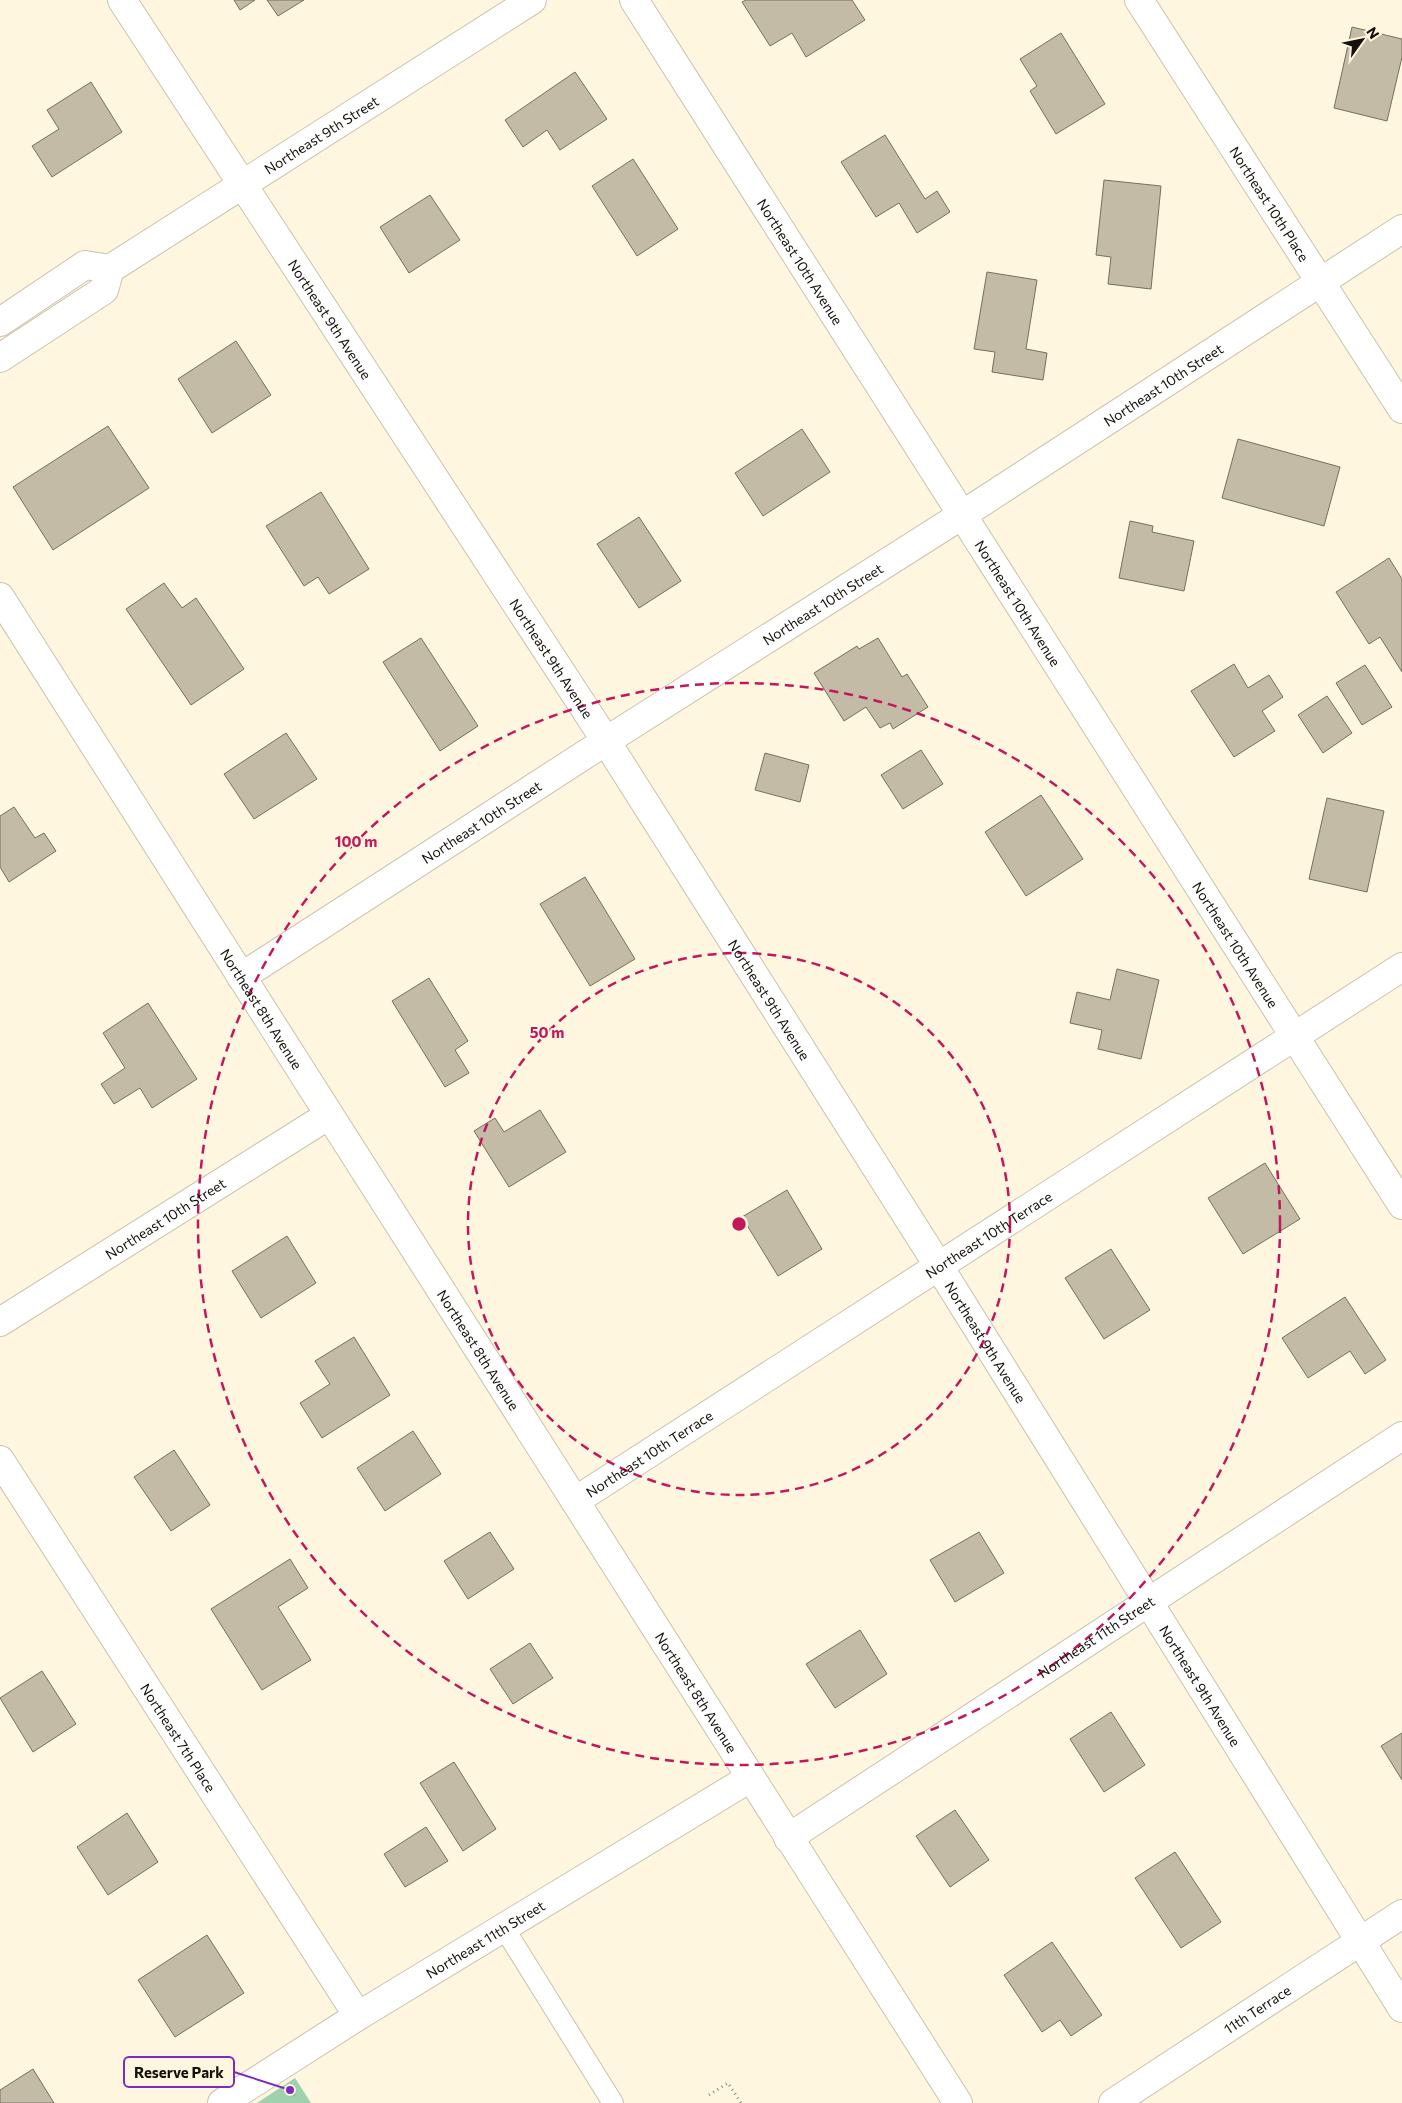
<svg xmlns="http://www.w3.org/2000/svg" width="1402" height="2103" font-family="Commissioner,sans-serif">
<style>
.grass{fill:url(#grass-tufts)}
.building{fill:#c3bba6;stroke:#776f5c}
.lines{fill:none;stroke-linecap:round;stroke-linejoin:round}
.lane-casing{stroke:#cac2ad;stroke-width:22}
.street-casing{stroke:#cac2ad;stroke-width:30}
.secondary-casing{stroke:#cac2ad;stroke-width:30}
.path{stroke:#908a7b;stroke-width:3;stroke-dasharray:1 4;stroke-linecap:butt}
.lane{stroke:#fff;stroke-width:20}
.street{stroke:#fff;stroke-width:28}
.secondary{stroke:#fff;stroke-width:28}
.ring{fill:none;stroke:#c2185b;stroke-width:2.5;stroke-dasharray:9 6}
.labels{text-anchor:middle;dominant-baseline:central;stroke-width:4;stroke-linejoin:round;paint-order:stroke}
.street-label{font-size:14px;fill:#14110a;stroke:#fff6e0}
.centre{fill:#c2185b;stroke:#fff6e0;stroke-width:2.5}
.ring-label{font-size:15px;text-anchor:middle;font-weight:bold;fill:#c2185b;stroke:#fff6e0;stroke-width:4;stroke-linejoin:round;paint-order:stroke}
.leader{fill:none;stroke:#7b2cbf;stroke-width:2}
.callout-dot{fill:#7b2cbf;stroke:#fff6e0;stroke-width:2}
.callout{fill:#fff6e0;stroke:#7b2cbf;stroke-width:2}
.callout-label{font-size:15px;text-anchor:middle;font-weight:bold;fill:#14110a}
</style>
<defs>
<pattern id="grass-tufts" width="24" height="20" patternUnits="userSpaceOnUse" patternTransform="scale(1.25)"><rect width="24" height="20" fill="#a0d1af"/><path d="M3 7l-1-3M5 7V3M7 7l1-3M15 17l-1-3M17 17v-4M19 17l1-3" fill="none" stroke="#89b295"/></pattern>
</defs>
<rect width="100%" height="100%" fill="#fff6e0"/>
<!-- grass -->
<polygon class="grass" points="295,2078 311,2103 257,2103"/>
<!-- building -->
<g class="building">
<polygon points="234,0 255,0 240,10"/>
<polygon points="267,0 304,0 278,16"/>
<polygon points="746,0 852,0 865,20 806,57 792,33 770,46 742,2"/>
<polygon points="1352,27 1402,39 1402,57 1387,121 1334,108"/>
<polygon points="1061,33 1105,104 1056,134 1030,91 1037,86 1020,59"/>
<polygon points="575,72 607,119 560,150 547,130 523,147 505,120"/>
<polygon points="91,82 122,132 52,177 32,146 59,129 47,110"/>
<polygon points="885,135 925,199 937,191 950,212 917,233 899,203 876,217 841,162"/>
<polygon points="633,159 678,229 637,256 592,186"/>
<polygon points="1104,180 1161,186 1151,289 1108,284 1111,257 1096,255"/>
<polygon points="430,195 460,240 409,273 380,227"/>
<polygon points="987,272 1037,280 1026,349 1047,353 1043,380 992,372 995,352 974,349"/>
<polygon points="236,341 271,395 212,433 178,379"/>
<polygon points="108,426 149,488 53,550 13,487"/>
<polygon points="802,429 830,472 763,516 735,473"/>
<polygon points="1238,439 1340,467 1324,526 1222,498"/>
<polygon points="321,492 369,569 329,594 318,577 304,586 266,526"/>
<polygon points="639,517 681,581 639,608 597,544"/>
<polygon points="1130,521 1153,526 1152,532 1194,541 1184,591 1119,578"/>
<polygon points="1389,558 1402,579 1402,672 1380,637 1369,644 1336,592"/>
<polygon points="164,583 182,608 196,598 244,669 191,705 126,609"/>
<polygon points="421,638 478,726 440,751 383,662"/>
<polygon points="878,638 902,677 907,674 928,707 893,729 890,723 880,728 866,707 844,721 814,673 857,646 859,649"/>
<polygon points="1234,664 1248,688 1269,675 1283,697 1262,711 1275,731 1234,757 1191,691"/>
<polygon points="1365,665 1392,707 1362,725 1336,683"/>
<polygon points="1327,696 1352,733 1323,753 1298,715"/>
<polygon points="286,733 317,779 254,819 224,774"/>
<polygon points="921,750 943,784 903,809 881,775"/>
<polygon points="765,753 809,765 800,802 755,790"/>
<polygon points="1041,795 1083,859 1026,896 985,832"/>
<polygon points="1327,798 1384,811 1367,892 1309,879"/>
<polygon points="14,807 35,838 44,833 56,851 9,882 0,867 0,816"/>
<polygon points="585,877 635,959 590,986 540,904"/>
<polygon points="1117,969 1159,980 1141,1059 1098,1049 1102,1030 1070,1023 1077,992 1110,1000"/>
<polygon points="429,978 468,1041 455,1050 469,1073 445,1087 392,1001"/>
<polygon points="148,1003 197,1079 152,1108 140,1088 114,1104 101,1084 125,1068 103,1033"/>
<polygon points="540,1110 566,1152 509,1187 474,1131 495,1118 504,1132"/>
<polygon points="1265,1163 1300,1219 1243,1254 1208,1198"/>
<polygon points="787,1190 822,1249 778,1276 742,1217"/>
<polygon points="287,1236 316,1283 261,1318 232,1271"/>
<polygon points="1111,1249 1150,1310 1104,1339 1065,1278"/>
<polygon points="1345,1297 1386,1360 1365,1374 1350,1351 1308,1378 1282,1338"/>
<polygon points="354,1337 390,1395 322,1438 300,1403 330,1384 315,1361"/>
<polygon points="413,1431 441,1474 385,1511 357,1468"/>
<polygon points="174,1450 210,1505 171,1531 134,1477"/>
<polygon points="490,1532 514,1569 468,1599 444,1561"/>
<polygon points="979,1532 1004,1573 955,1602 930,1560"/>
<polygon points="290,1559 308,1588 278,1607 311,1660 262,1690 211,1609"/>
<polygon points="860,1630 887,1674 835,1708 806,1664"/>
<polygon points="530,1643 553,1678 513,1704 490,1669"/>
<polygon points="42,1671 76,1724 33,1752 0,1698"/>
<polygon points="1111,1712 1145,1765 1104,1792 1070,1739"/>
<polygon points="1402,1733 1402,1780 1381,1746"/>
<polygon points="454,1762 496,1829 463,1851 420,1783"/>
<polygon points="955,1810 989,1860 950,1887 916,1836"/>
<polygon points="127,1813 158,1862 108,1895 77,1847"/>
<polygon points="426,1827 448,1861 405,1887 384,1854"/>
<polygon points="1175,1852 1221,1922 1181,1948 1135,1878"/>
<polygon points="207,1935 244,1993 175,2037 138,1980"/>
<polygon points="1052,1942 1102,2015 1071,2036 1060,2020 1042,2032 1004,1975"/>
<polygon points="33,2069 54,2103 0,2103 0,2090"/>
</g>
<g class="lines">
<!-- lane casing -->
<g class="lane-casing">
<polyline id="lane" points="504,1928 613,2103"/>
</g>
<!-- street casing -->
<g class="street-casing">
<g id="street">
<path id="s1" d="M122 0 606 741 938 1265 1402 2008"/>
<path id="s2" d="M634 0 1402 1205"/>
<path id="s3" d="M1139 0 1402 409"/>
<path id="s4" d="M241 977 606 741 962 515 1402 229"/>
<path id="s5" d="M0 1322 329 1115"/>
<path id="s6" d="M0 1460 358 2016"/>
<path id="s7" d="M575 1501 1402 967"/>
<path id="s8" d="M788 1838 1402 1436"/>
<path id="s9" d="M222 2103 358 2016 750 1778"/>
<path id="s10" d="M1113 2103 1402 1914"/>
</g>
</g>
<!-- secondary casing -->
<g class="secondary-casing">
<g id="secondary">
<path id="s11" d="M0 322 85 265 110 269 532 0"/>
<polyline points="0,358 104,290 110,269"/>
<path id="s12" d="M0 597 958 2103"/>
</g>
</g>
<!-- path -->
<polyline class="path" points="709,2095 728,2083 741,2103"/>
<!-- lane -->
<use href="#lane" class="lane"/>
<!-- street -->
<use href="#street" class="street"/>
<!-- secondary -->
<use href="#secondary" class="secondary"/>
</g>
<!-- distance rings -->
<g class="ring">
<circle cx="739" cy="1224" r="271"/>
<circle cx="739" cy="1224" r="541"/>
</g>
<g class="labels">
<!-- street labels -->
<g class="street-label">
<text stroke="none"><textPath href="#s11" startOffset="378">Northeast 9th Street</textPath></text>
<text stroke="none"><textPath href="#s3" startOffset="242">Northeast 10th Place</textPath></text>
<text stroke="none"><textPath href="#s2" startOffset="310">Northeast 10th Avenue</textPath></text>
<text stroke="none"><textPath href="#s1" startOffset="381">Northeast 9th Avenue</textPath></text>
<text stroke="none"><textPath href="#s4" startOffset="1096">Northeast 10th Street</textPath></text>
<text stroke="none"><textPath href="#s2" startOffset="715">Northeast 10th Avenue</textPath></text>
<text stroke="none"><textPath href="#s4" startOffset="691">Northeast 10th Street</textPath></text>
<text stroke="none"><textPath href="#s1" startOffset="786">Northeast 9th Avenue</textPath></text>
<text stroke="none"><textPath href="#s4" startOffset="286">Northeast 10th Street</textPath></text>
<text stroke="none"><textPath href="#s2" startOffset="1120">Northeast 10th Avenue</textPath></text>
<text stroke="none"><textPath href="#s1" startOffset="1191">Northeast 9th Avenue</textPath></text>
<text stroke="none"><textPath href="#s12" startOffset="488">Northeast 8th Avenue</textPath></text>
<text stroke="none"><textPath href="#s5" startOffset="195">Northeast 10th Street</textPath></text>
<text stroke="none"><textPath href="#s7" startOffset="492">Northeast 10th Terrace</textPath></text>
<text stroke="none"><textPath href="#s1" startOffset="1596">Northeast 9th Avenue</textPath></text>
<text stroke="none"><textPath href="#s12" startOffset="892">Northeast 8th Avenue</textPath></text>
<text stroke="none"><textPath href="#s7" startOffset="88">Northeast 10th Terrace</textPath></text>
<text stroke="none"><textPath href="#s8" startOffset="368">Northeast 11th Street</textPath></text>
<text stroke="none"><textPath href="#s1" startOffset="2001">Northeast 9th Avenue</textPath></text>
<text stroke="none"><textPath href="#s12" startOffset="1298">Northeast 8th Avenue</textPath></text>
<text stroke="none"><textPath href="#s6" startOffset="330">Northeast 7th Place</textPath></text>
<text stroke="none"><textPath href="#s9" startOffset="310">Northeast 11th Street</textPath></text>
<text stroke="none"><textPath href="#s10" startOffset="172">11th Terrace</textPath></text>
</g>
</g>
<circle cx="739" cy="1224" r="8" class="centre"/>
<g class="ring-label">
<text x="356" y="847">100 m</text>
<text x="547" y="1038">50 m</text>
</g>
<!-- callouts -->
<path class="leader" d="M290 2090L234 2072"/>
<circle class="callout-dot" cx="290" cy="2090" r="5"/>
<rect class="callout" x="124" y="2057" width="110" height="30" rx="5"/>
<g class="callout-label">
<text x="179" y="2078">Reserve Park</text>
</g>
<!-- north arrow -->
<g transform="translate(1362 40) rotate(57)" stroke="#fff6e0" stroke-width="4" paint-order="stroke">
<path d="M0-4L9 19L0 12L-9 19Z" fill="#14110a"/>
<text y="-8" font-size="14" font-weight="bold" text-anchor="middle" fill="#14110a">N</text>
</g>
</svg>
